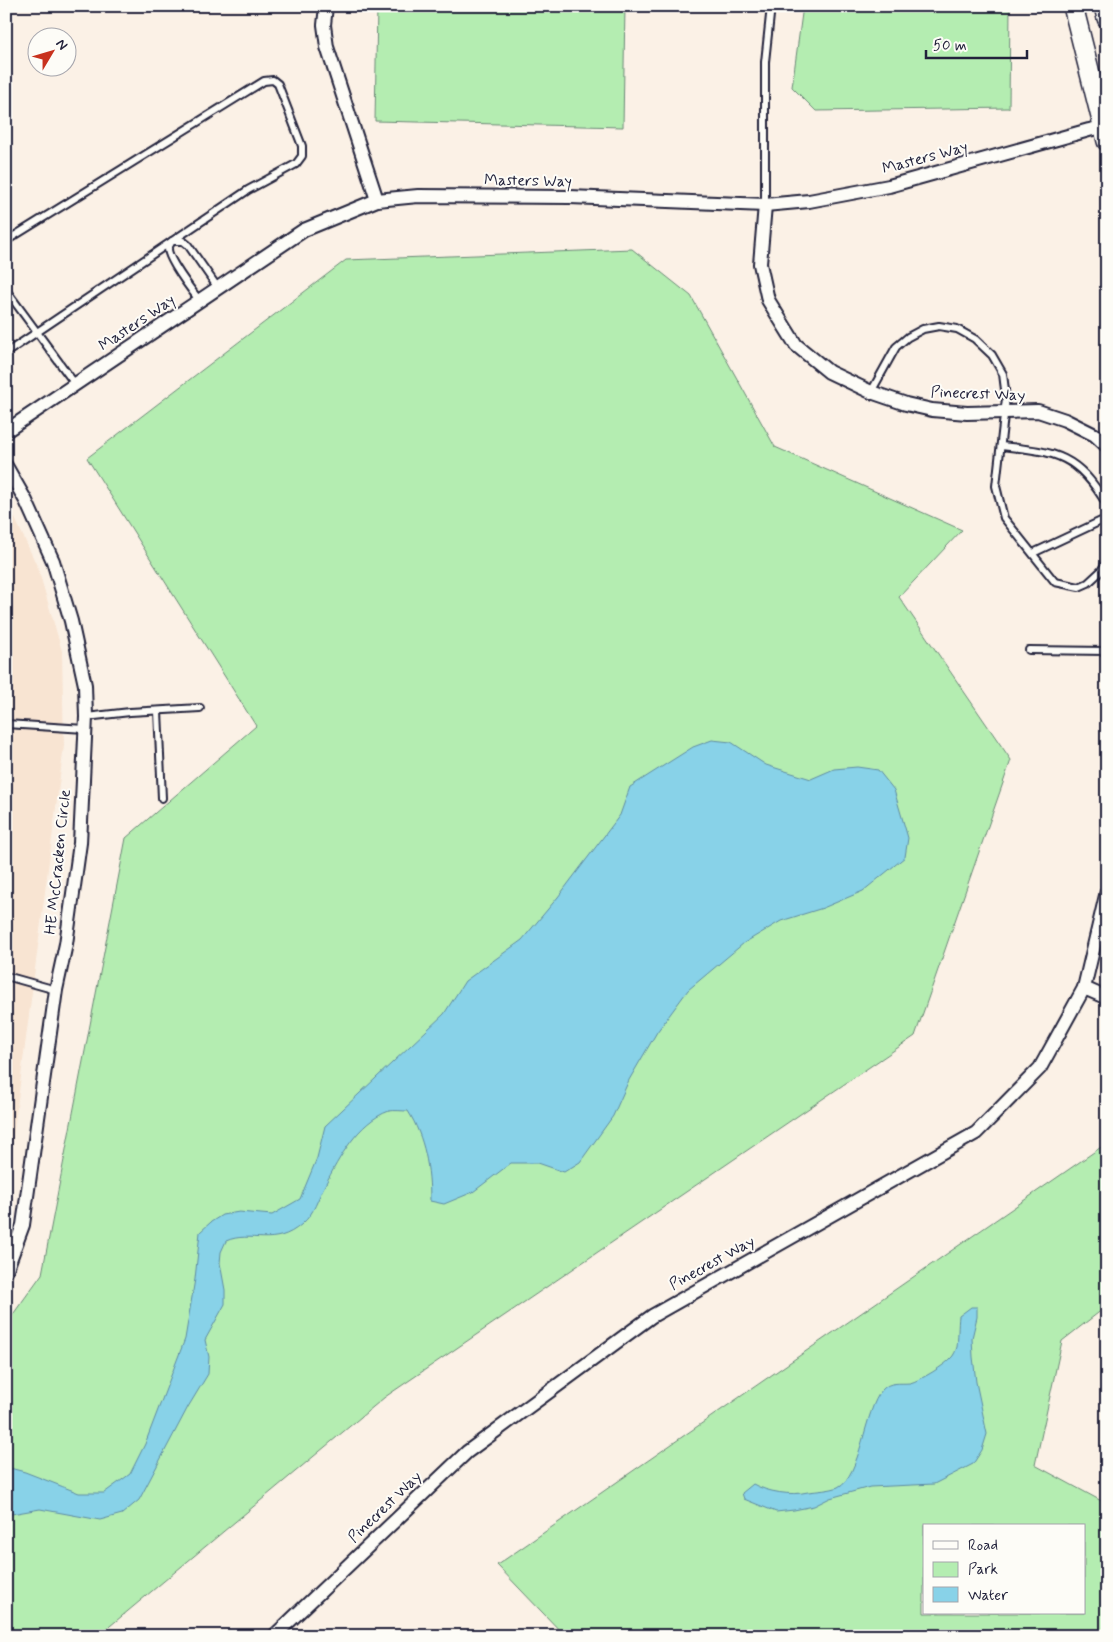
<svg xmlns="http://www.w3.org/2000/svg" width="1113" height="1642" font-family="Mynerve,sans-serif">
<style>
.built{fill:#f8e4d2}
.green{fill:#b4edb1;stroke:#6b8876;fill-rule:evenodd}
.water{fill:#88d2e8;stroke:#5f8ca3}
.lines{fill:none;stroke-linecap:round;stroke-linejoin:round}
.lane-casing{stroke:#22223b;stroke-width:10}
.street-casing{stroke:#22223b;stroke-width:16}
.secondary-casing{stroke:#22223b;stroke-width:22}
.lane{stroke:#fdfcf7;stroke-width:6}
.street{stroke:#fdfcf7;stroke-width:12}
.secondary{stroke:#fdfcf7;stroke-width:19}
.labels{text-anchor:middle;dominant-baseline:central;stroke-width:4;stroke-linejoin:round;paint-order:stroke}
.street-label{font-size:16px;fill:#22223b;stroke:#fdfcf7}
</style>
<rect width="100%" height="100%" fill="#fbf1e6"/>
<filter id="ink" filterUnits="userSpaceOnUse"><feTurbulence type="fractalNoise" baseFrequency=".02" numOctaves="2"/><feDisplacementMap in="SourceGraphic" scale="10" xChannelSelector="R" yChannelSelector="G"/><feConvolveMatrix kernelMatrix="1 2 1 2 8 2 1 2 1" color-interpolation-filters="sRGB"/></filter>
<g filter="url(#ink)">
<!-- built -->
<polygon class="built" points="6,499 38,568 62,651 64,746 10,1161 6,1179"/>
<!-- green -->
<g class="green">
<polygon points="377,6 625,6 623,127 375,121"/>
<polygon points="803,6 1010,6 1009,108 816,111 792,87"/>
<polygon points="632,249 691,296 775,447 962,530 899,597 1011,760 915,1036 385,1397 98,1636 6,1636 6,1324 42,1274 126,838 256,726 87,458 346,260"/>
<path d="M1107 1143V1306L1062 1341 1035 1465 1107 1504V1636H565L497 1565ZM924 1526H1084V1613H924Z"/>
</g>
<!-- water -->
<g class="water">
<path d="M712 740 731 742 766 765 811 779 834 769 857 767 878 770 894 790 908 838 905 857 863 891 823 908 781 921 744 943 688 990 657 1032 629 1080 613 1116 580 1162 564 1172 538 1163H511L473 1192 444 1204 430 1201C430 1169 425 1138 408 1111 402 1111 394 1110 389 1111 358 1122 339 1158 325 1185 317 1199 315 1213 302 1224 274 1249 251 1230 226 1241L221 1252 220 1263 225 1290V1304L205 1340 209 1357 208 1374 188 1407 139 1500 122 1514 100 1520 40 1509 6 1515V1467L25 1472 79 1493H104L130 1474 145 1444 185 1339 195 1279 200 1232 211 1222 222 1215 239 1212 272 1215 300 1199 317 1158 325 1126 444 1014 465 981 522 940 558 897 620 815 630 787 693 747Z"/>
<path d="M971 1307H977V1317L972 1338 973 1357 976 1382 987 1434 982 1450 973 1464 934 1484 870 1487 830 1498 814 1506 794 1510 776 1512 744 1499 742 1493 753 1484C767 1492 791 1496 808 1492 816 1491 832 1490 838 1487 861 1476 864 1411 882 1390 890 1381 899 1384 910 1383 919 1381 946 1365 952 1357 954 1355 956 1350 957 1347 958 1341 958 1324 959 1316Z"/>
</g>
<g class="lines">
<!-- lane casing -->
<g class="lane-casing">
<g id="lane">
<polyline points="765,205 765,62 771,6"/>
<polyline points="6,241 264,81 273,80 278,84 302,146 302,156 296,164 248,190 6,353"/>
<polyline points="6,290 75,384"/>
<path d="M199 300C192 291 167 258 168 248 169 246 171 243 172 241H183L188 245 218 288"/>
<polyline points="871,392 896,347 908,337 923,329 939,326 957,329 975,339 992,355 1003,374 1006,398 996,486 1004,518 1055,582 1079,587 1088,583 1101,571 1107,561"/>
<path d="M1001 446C1055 452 1077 453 1107 505"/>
<polyline points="1033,553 1101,521 1107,525"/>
<polyline points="1029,650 1107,651"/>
<polyline points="158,711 162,798"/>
<polyline points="86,717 130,712 200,708"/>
<polyline points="6,724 85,729"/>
<polyline points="6,976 56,990"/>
</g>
</g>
<!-- street casing -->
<g class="street-casing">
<g id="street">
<polyline points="326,6 324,25 327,47 377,200"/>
<polyline points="765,205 760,264 768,300 796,345 829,372 871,392 906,404 932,410 967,413 1038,411 1065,420 1095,435 1107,446"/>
<polyline points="6,431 304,230 377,200 418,196 570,197 765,205 809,201 889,186 1089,130 1107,126"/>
<polyline points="6,466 26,501 53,561 71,621 85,685 86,717 80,843 66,944 56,990 23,1225 6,1271"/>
<polyline points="1084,988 1107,998"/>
<polyline points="274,1636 467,1452 652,1316 976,1133 1040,1068 1084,988 1107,891"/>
</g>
</g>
<!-- secondary casing -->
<g class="secondary-casing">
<g id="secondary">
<polyline points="1073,6 1107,141"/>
<polyline points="1104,6 1107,18"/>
</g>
</g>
<!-- lane -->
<use href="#lane" class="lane"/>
<!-- street -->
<use href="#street" class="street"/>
<!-- secondary -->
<use href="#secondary" class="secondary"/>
</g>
</g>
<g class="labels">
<!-- street labels -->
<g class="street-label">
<text transform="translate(925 158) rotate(-15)">Masters Way</text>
<text transform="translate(528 181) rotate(1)">Masters Way</text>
<text transform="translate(137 323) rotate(-34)">Masters Way</text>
<text transform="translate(978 394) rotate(2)">Pinecrest Way</text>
<text transform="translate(58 862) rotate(-84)">HE McCracken Circle</text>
<text transform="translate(712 1263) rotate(-29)">Pinecrest Way</text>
<text transform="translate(385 1507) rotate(-44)">Pinecrest Way</text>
</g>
</g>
<!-- margin -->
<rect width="1113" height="1642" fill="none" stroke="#fdfcf7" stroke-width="25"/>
<rect x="12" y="12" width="1088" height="1617" fill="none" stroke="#22223b" stroke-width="2" filter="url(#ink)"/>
<!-- legend -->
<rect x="923" y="1524" width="162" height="90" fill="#fdfcf7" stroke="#a5a5ac"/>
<rect x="933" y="1541" width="25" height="8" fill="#fdfcf7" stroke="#a5a5ac"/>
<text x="968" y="1550" font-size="15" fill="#22223b">Road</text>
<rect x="933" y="1562" width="25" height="15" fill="#b4edb1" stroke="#a5a5ac"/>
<text x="968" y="1574" font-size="15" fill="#22223b">Park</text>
<rect x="933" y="1587" width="25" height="15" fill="#88d2e8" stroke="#a5a5ac"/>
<text x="968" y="1600" font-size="15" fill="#22223b">Water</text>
<!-- north arrow -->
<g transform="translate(52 52) rotate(52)"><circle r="24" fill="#fdfcf7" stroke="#a5a5ac"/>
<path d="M0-4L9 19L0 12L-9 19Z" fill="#c8321e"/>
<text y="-8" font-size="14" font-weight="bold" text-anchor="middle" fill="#22223b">N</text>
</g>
<!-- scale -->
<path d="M926 50v8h101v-8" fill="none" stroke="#22223b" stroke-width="2.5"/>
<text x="933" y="50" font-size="15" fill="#22223b" stroke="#fdfcf7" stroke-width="4" paint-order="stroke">50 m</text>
</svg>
